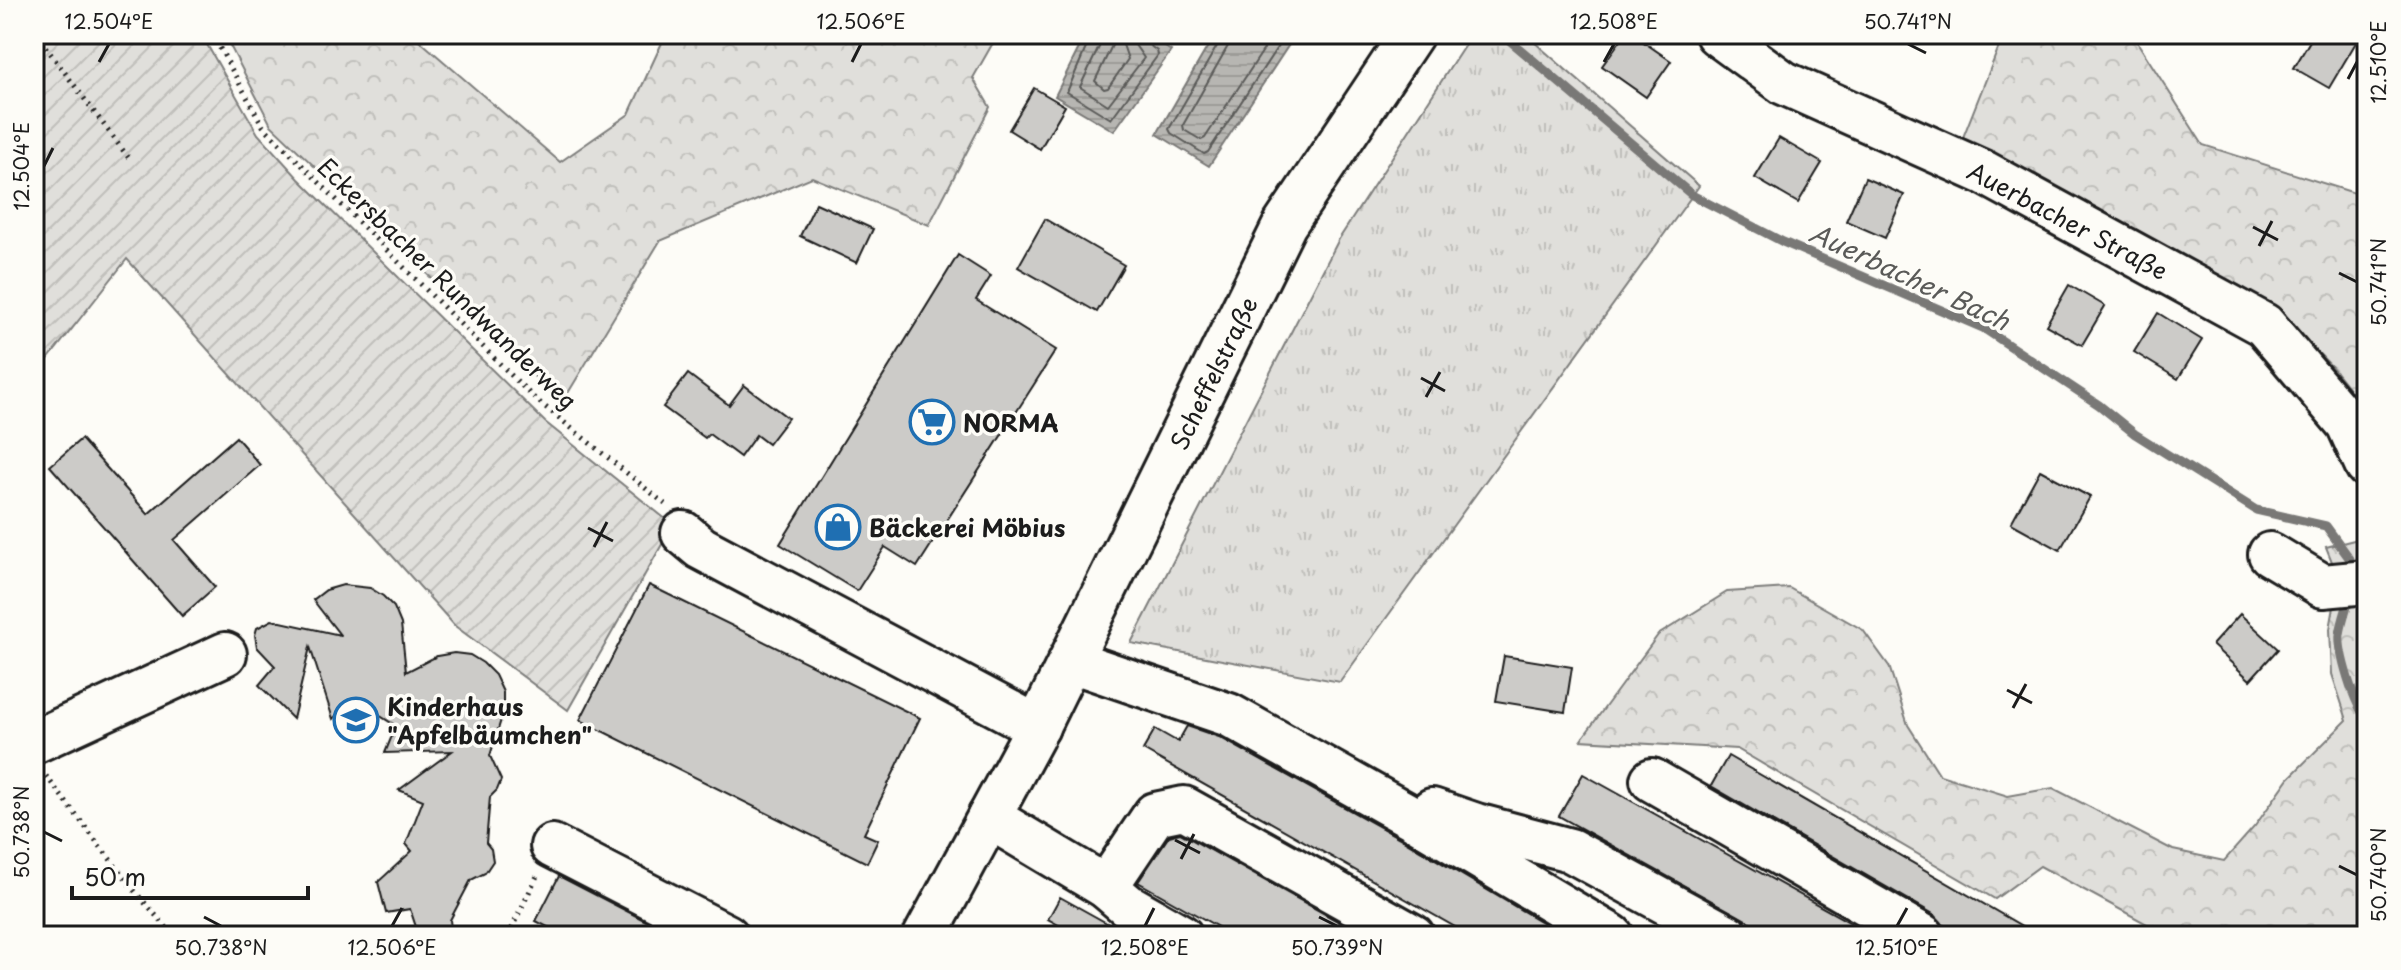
<svg xmlns="http://www.w3.org/2000/svg" width="2401" height="970" font-family="'Playpen Sans',sans-serif">
<style>
.grass{fill:url(#grass-tufts);stroke:#7e7e7c;stroke-width:2}
.forest{fill:url(#forest-crowns);stroke:#7e7e7c;stroke-width:2}
.garden{fill:url(#garden-furrows);stroke:#7e7e7c;stroke-width:2}
.water{fill:url(#water-rules);stroke:#797876;stroke-width:2}
.lines{fill:none;stroke-linecap:round;stroke-linejoin:round}
.shore{stroke:#5a5a58;stroke-width:2}
.stream{stroke:#797876;stroke-width:9}
.building{fill:#cccbc8;stroke:#1c1c1c;stroke-width:2}
.minor-casing{stroke:#1c1c1c;stroke-width:48}
.path{stroke:#1c1c1c;stroke-width:5;stroke-dasharray:2 6;stroke-linecap:butt}
.minor{stroke:#fdfcf7;stroke-width:42}
.ticks{fill:none;stroke:#1c1c1c;stroke-width:3}
.labels{text-anchor:middle;dominant-baseline:central;stroke-width:7;stroke-linejoin:round;paint-order:stroke}
.street-label{font-size:24px;fill:#1c1c1c;stroke:#fdfcf7}
.poi-label{font-size:24px;font-weight:bold;fill:#1c1c1c;stroke:#fdfcf7;text-anchor:start}
.water-label{font-size:26px;font-style:italic;fill:#5a5a58;stroke:#fdfcf7}
.neatline{fill:none;stroke:#1c1c1c;stroke-width:3}
.ticks-label{font-size:20px;text-anchor:middle;fill:#1c1c1c}
</style>
<defs>
<pattern id="grass-tufts" width="24" height="20" patternUnits="userSpaceOnUse" patternTransform="scale(2)"><rect width="24" height="20" fill="#e0dfdb"/><path d="M3 7l-1-3M5 7V3M7 7l1-3M15 17l-1-3M17 17v-4M19 17l1-3" fill="none" stroke="#c0bfbb"/></pattern>
<pattern id="forest-crowns" width="20" height="18" patternUnits="userSpaceOnUse" patternTransform="scale(2)"><rect width="20" height="18" fill="#e0dfdb"/><path d="M2 6a3 3 0 1 1 6 0M12 15a3 3 0 1 1 6 0" fill="none" stroke="#c0bfbb"/></pattern>
<pattern id="garden-furrows" width="10" height="10" patternUnits="userSpaceOnUse" patternTransform="scale(2)"><rect width="10" height="10" fill="#e0dfdb"/><path d="M-1 1l2-2M0 10L10 0M9 11l2-2" fill="none" stroke="#c0bfbb"/></pattern>
<pattern id="water-rules" width="6" height="5" patternUnits="userSpaceOnUse" patternTransform="scale(2)"><rect width="6" height="5" fill="#b7b6b2"/><path d="M0 2.5h6" fill="none" stroke="#9d9c98"/></pattern>
</defs>
<rect width="100%" height="100%" fill="#fdfcf7"/>
<filter id="ink" filterUnits="userSpaceOnUse"><feTurbulence type="fractalNoise" baseFrequency=".0125" numOctaves="2"/><feDisplacementMap in="SourceGraphic" scale="16" xChannelSelector="R" yChannelSelector="G"/><feConvolveMatrix kernelMatrix="1 2 1 2 8 2 1 2 1" color-interpolation-filters="sRGB"/></filter>
<g filter="url(#ink)">
<!-- grass -->
<polygon class="grass" points="1472,34 1525,34 1699,186 1340,682 1131,643 1339,239"/>
<!-- forest -->
<g class="forest">
<polygon points="224,34 412,34 560,162 629,114 666,34 998,34 973,78 990,107 929,225 812,177 660,241 562,403 271,125"/>
<polygon points="2004,34 2132,34 2203,145 2367,197 2367,411 2331,366 2277,310 2172,250 1960,145"/>
<polygon points="2366,537 2367,936 2169,936 2040,866 1995,899 1737,749 1581,740 1658,635 1727,592 1789,588 1863,630 1889,666 1908,725 1940,775 2008,796 2053,788 2173,850 2224,861 2255,826 2289,778 2347,720 2332,674 2330,629 2339,579 2326,547"/>
</g>
<!-- garden -->
<polygon class="garden" points="34,34 201,34 258,134 299,179 545,422 673,525 568,710 455,626 127,259 34,377"/>
<!-- water -->
<g class="water">
<polygon points="1086,34 1146,34 1171,51 1114,131 1055,96"/>
<polygon points="1215,34 1296,34 1209,166 1157,134"/>
</g>
<g class="lines">
<!-- shore -->
<g class="shore">
<polyline points="1092,34 1067,92 1111,119 1158,55 1157,51 1145,42 1143,34"/>
<polyline points="1102,34 1100,45 1080,87 1108,105 1144,58 1135,45 1133,34"/>
<polyline points="1221,34 1220,41 1169,129 1171,133 1204,154 1208,152 1286,34"/>
<polyline points="1231,34 1228,46 1183,125 1184,130 1201,140 1205,138 1274,34"/>
<polygon points="1116,37 1121,39 1128,59 1108,88 1104,89 1095,81"/>
</g>
<!-- stream -->
<g class="stream">
<polyline points="1502,34 1692,195 1783,242 1983,328 2099,405 2135,434 2256,510 2326,526 2350,559"/>
<path d="M2350 596C2347 608 2342 621 2340 634 2338 651 2354 706 2367 718"/>
</g>
</g>
<!-- building -->
<g class="building">
<polygon points="1625,34 1632,34 1671,61 1646,97 1602,66"/>
<polygon points="2314,34 2361,34 2329,88 2294,68"/>
<polygon points="1034,88 1065,106 1040,149 1009,130"/>
<polygon points="1779,138 1822,163 1798,203 1755,178"/>
<polygon points="1865,178 1904,195 1885,238 1846,221"/>
<polygon points="816,203 873,229 857,263 800,236"/>
<polygon points="1045,219 1124,265 1097,312 1018,267"/>
<polygon points="958,255 991,276 976,300 1056,350 917,567 885,547 857,591 780,544"/>
<polygon points="2069,285 2105,306 2082,345 2046,325"/>
<polygon points="2158,313 2202,340 2178,379 2134,352"/>
<polygon points="688,374 729,405 744,385 788,418 768,444 756,435 740,457 709,434 705,438 663,407"/>
<polygon points="236,437 260,465 174,540 215,587 182,616 50,466 81,439 148,514"/>
<polygon points="2040,470 2090,497 2060,550 2011,523"/>
<polygon points="343,585 370,588 383,596 394,607 401,624 406,672 437,656 454,653 470,655 483,663 495,675 503,692 503,713 490,756 501,780 497,790 490,797 486,843 491,849 493,861 485,873 471,880 450,920 452,936 419,936 410,909 386,913 378,882 412,851 406,844 423,800 399,790 452,751 385,753 396,726 353,699 333,719 310,647 293,719 259,685 275,666 257,647 255,635 257,628 272,620 340,635 313,600 326,590"/>
<polygon points="649,585 920,718 864,834 878,840 867,863 580,720"/>
<polygon points="2240,614 2278,649 2250,680 2212,645"/>
<polygon points="1504,656 1572,667 1565,712 1496,701"/>
<polygon points="1187,726 1219,737 1403,840 1565,936 1471,936 1143,750 1155,729 1178,742"/>
<polygon points="1728,756 2039,936 1962,936 1944,926 1935,915 1711,786"/>
<polygon points="1583,774 1874,936 1775,936 1559,816"/>
<polygon points="1180,833 1364,936 1234,936 1138,882 1169,836"/>
<polygon points="559,876 675,936 565,936 536,921"/>
<polygon points="1060,897 1130,936 1078,936 1048,919"/>
</g>
<g class="lines">
<!-- minor casing -->
<g class="minor-casing">
<g id="minor">
<polyline points="1717,34 1784,83 1985,173 2264,325 2348,424 2367,466"/>
<polyline points="683,533 701,548 1038,727"/>
<polyline points="2270,554 2323,586 2367,582"/>
<polyline points="1071,661 1229,715 1415,819 1612,936"/>
<polyline points="34,742 225,654"/>
<polyline points="1652,780 1923,936"/>
<polyline points="1432,810 1476,825 1570,850 1727,936"/>
<polyline points="989,817 1106,887 1127,905 1181,936"/>
<polyline points="552,846 727,936"/>
<polyline points="1106,887 1155,814 1184,808 1413,936"/>
<polyline points="925,936 1033,736 1285,224 1412,34"/>
</g>
</g>
<!-- path -->
<g class="path">
<polyline points="36,34 131,161"/>
<polyline points="212,34 263,126 533,397 665,504"/>
<polyline points="46,776 137,894 174,936"/>
<polyline points="508,936 537,876"/>
</g>
<!-- minor -->
<use href="#minor" class="minor"/>
</g>
</g>
<!-- ticks -->
<path class="ticks" d="M1908 44 1926 53M99 62 109 44M852 62 861 44M1604 62 1614 44M2348 79 2357 62M44 166 53 148M2253 227 2278 240M2259 246 2272 221M2339 273 2357 282M1421 378 1445 391M1426 397 1440 372M588 528 613 541M594 547 607 522M2007 690 2032 703M2013 708 2026 684M44 832 62 841M1175 840 1200 853M1181 859 1194 834M2339 866 2357 875M204 917 221 926M1319 917 1337 926M392 926 402 908M1145 926 1154 908M1897 926 1907 908"/>
<!-- icons -->
<defs>
<g id="supermarket-ring" transform="scale(2.3)"><circle r="9.5" fill="#fdfcf7" stroke="#1f6fb2" stroke-width="1.5"/><path d="M-6-5.5h2.5l.6 2H6L4.5 2H-2.5L-4.4-4H-6ZM-1.5 3.2a1.3 1.3 0 1 0 .1 0ZM3 3.2a1.3 1.3 0 1 0 .1 0Z" fill="#1f6fb2"/></g>
<g id="shop-ring" transform="scale(2.3)"><circle r="9.5" fill="#fdfcf7" stroke="#1f6fb2" stroke-width="1.5"/><path d="M-5-2.5h2.3a2.7 3.5 0 0 1 5.4 0H5L5.5 6h-11ZM-1.5-2.5h3a1.5 2.3 0 0 0-3 0Z" fill="#1f6fb2"/></g>
<g id="school-ring" transform="scale(2.3)"><circle r="9.5" fill="#fdfcf7" stroke="#1f6fb2" stroke-width="1.5"/><path d="M0-5L7-2L0 1L-7-2ZM-4 1L0 2.5L4 1V4Q0 6-4 4Z" fill="#1f6fb2"/></g>
</defs>
<g fill-rule="evenodd">
<use href="#supermarket-ring" x="932" y="422"/>
<use href="#shop-ring" x="838" y="527"/>
<use href="#school-ring" x="356" y="720"/>
</g>
<g class="labels">
<!-- street labels -->
<g class="street-label">
<text transform="translate(2068 220) rotate(28)">Auerbacher Straße</text>
<text transform="translate(448 283) rotate(44)">Eckersbacher Rundwanderweg</text>
<text transform="translate(1213 373) rotate(-64)">Scheffelstraße</text>
</g>
<!-- poi labels -->
<g class="poi-label">
<text x="963" y="422">NORMA</text>
<text x="869" y="527">Bäckerei Möbius</text>
<text x="387" y="706">Kinderhaus<tspan x="387" dy="28">"Apfelbäumchen"</tspan></text>
</g>
<!-- water labels -->
<g class="water-label">
<text transform="translate(1910 276) rotate(25)">Auerbacher Bach</text>
</g>
</g>
<!-- margin -->
<rect width="2401" height="970" fill="none" stroke="#fdfcf7" stroke-width="88"/>
<!-- scale -->
<path d="M72 886v12h236v-12" fill="none" stroke="#1c1c1c" stroke-width="4"/>
<text x="84" y="886" font-size="24" fill="#1c1c1c" stroke="#fdfcf7" stroke-width="6" paint-order="stroke">50 m</text>
<rect x="44" y="44" width="2313" height="882" class="neatline"/>
<g class="ticks-label">
<text x="109" y="29">12.504°E</text>
<text x="861" y="29">12.506°E</text>
<text x="1614" y="29">12.508°E</text>
<text x="1908" y="29">50.741°N</text>
<text transform="translate(2379 62) rotate(-90)" y="7">12.510°E</text>
<text transform="translate(22 166) rotate(-90)" y="7">12.504°E</text>
<text transform="translate(2379 282) rotate(-90)" y="7">50.741°N</text>
<text transform="translate(22 832) rotate(-90)" y="7">50.738°N</text>
<text transform="translate(2379 875) rotate(-90)" y="7">50.740°N</text>
<text x="221" y="955">50.738°N</text>
<text x="392" y="955">12.506°E</text>
<text x="1145" y="955">12.508°E</text>
<text x="1337" y="955">50.739°N</text>
<text x="1897" y="955">12.510°E</text>
</g>
</svg>
